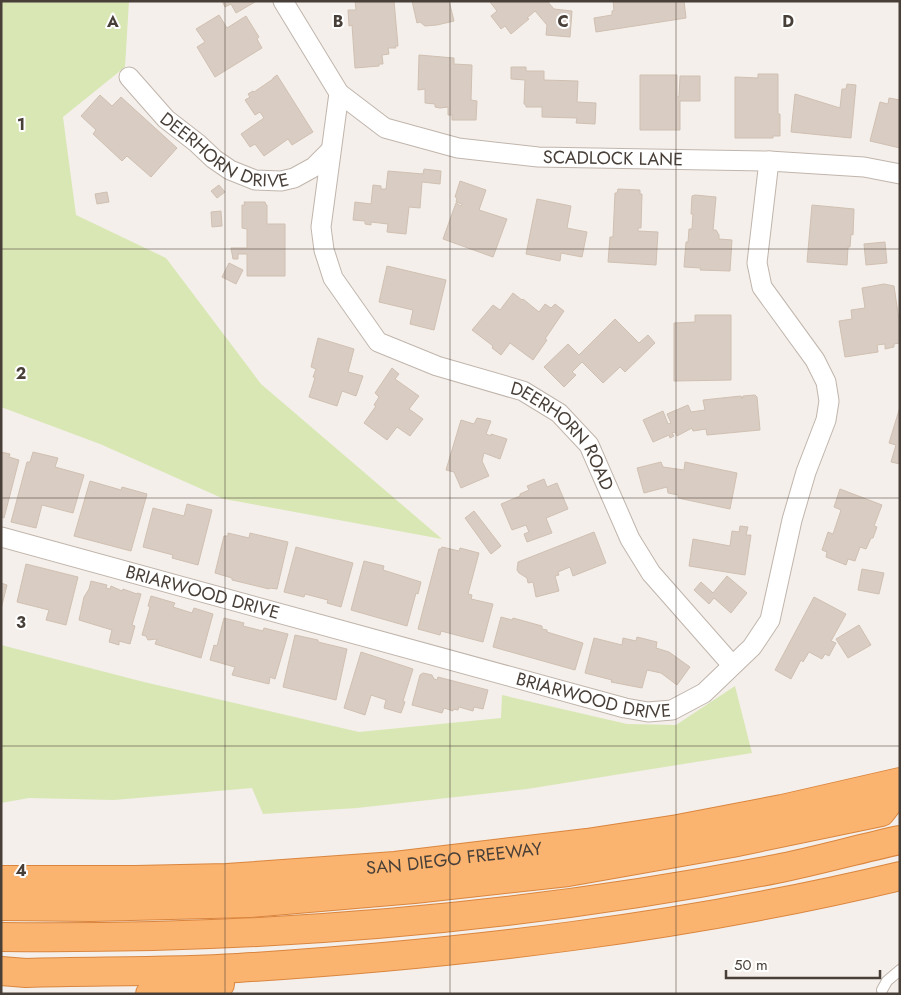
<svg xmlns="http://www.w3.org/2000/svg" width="901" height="995" font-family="Jost,sans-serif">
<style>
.green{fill:#d9e7b4}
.building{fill:#d9ccc2;stroke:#d0c0b2}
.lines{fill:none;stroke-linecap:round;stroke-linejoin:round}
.service-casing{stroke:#c0b5ac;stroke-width:12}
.minor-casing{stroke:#c0b5ac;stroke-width:21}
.motorway-casing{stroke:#da853e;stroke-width:30}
.service{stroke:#fff;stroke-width:10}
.minor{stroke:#fff;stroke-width:19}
.motorway{stroke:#fab46f;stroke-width:28}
.grid{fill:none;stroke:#483f38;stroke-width:1;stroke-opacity:0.55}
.labels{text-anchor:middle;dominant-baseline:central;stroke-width:4;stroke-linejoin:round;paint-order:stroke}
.street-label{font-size:18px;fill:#483f38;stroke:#fff}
.grid-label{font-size:16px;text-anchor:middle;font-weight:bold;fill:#483f38;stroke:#fff;stroke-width:4;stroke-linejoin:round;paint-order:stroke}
</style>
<rect width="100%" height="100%" fill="#f4efea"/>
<!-- green -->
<g class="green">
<polygon points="1,1 129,1 125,67 63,117 76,215 166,258 261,384 442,539 224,499 100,444 1,407"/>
<polygon points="1,645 144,682 359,732 501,718 502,695 627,724 676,725 735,686 752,753 527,789 357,808 263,814 252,788 114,800 29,798 1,803"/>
</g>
<!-- building -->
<g class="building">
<polygon points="222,1 255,1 255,2 236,13 231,4 225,7"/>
<polygon points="355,1 394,1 398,46 395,46 396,48 388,48 389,54 382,55 383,64 379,64 379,66 355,68 352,25 349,26 348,10 356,10"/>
<polygon points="412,1 449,1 454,21 437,25 425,26 420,22 417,23"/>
<polygon points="491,1 547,1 554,9 572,11 570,37 546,35 547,25 535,11 527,18 529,19 511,34 505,26 501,29 491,16 497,11 490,2"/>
<polygon points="613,1 684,1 686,18 596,32 594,18 612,15 612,11 614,10"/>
<polygon points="219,15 227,28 246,16 259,37 257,39 262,48 215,77 197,47 205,42 196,29"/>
<polygon points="419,55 454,58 454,64 472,65 471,100 477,101 476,120 452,120 452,115 448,115 448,107 440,108 435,107 435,104 425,103 425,89 418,90"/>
<polygon points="511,67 526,67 526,71 544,71 544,80 578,81 577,102 596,103 595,124 576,123 577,118 542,117 542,107 526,107 526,105 524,104 525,80 511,79"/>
<polygon points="758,74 778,74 778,114 780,114 780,136 773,136 773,138 735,138 735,77 758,78"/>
<polygon points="277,75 313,132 292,145 288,139 264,156 255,144 250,147 241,134 264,118 260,112 255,115 245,100 250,97 248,94 253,91 254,92 273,79 273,78"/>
<polygon points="640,75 677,75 677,97 679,97 680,76 700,76 700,101 680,101 680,130 640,130"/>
<polygon points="847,84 856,85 851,138 791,132 795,94 840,108 842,89 846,89"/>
<polygon points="100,95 112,106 121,97 177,148 151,177 127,156 122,161 93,134 96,130 81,116"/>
<polygon points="889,98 900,100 900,148 870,141 880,102 888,104"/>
<polygon points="424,169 441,171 440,184 422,182 420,208 409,207 406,234 387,232 388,224 371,222 371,225 365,224 365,221 353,220 355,202 371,204 373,185 381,186 381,189 386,189 388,171 423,174"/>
<polygon points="460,181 486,190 479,210 507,219 493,257 443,239 456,203 461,206 462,204 456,202 457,198 455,197"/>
<polygon points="219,185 225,192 217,198 211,191"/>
<polygon points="618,189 640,190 640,194 642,194 641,228 638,228 638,231 658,232 656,265 608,262 610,237 613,237 615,193 617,193"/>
<polygon points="107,192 109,202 97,204 95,194"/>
<polygon points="695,195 716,197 713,230 716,230 719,235 719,239 732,240 730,271 700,270 701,268 684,267 686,242 688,242 689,229 692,229 693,214 691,214 692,196"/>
<polygon points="537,199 571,206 567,228 587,232 582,257 561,253 560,261 526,254"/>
<polygon points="244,202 265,202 266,205 267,205 267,224 285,224 285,276 247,276 247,254 238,254 238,259 233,259 231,248 247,248 247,229 242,228 242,205 245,205"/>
<polygon points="812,205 854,209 853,235 851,234 850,247 848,247 847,265 807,262"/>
<polygon points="221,211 222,226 212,227 211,212"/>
<polygon points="885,242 887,263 866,265 864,244"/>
<polygon points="229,263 243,270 236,284 222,277"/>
<polygon points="387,266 446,280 434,330 410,324 413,310 379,302"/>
<polygon points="884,284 894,286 900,327 900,343 894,344 894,347 885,349 885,344 877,345 878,352 845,357 839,321 852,319 851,310 865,308 862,288"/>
<polygon points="513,293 522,300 523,299 539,312 545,304 551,308 555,304 564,311 545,339 547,340 533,360 510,343 501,355 492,348 493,346 472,330 493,305 500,310"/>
<polygon points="695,315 731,315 731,380 674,381 674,323 695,322"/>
<polygon points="615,319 639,343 648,335 655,343 625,372 620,367 603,383 582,362 572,372 576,375 564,387 544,367 568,344 579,355"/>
<polygon points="318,338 354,349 348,372 363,376 356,396 342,391 337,406 309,397 315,378 313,377 316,369 311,367"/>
<polygon points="392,368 399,374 395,379 419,396 409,409 423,419 410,436 397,427 387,440 364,423 376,406 374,405 379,397 375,393"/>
<polygon points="755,395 757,397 760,430 707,435 706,429 693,431 692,428 677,436 675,432 672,433 674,436 670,438 669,435 653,442 643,420 663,411 668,424 671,423 667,414 688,405 691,412 705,410 703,400 741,396 742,399 743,396"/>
<polygon points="900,407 900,464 891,462 896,445 889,443"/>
<polygon points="477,418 491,421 486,434 491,436 491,434 507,439 500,459 484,453 482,461 489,476 461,488 454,472 446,470 461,420 474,424"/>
<polygon points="1,452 10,454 9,457 19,460 4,518 1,517"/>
<polygon points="33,452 58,458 55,467 84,475 73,513 42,505 36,528 11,522 27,462 30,462"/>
<polygon points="661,462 663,467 684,470 685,462 737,473 730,509 678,498 678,495 668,493 667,487 644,493 637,468"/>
<polygon points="544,479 547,487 557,483 568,509 546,518 552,533 527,542 524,534 529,532 526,525 512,530 501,504 520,496 520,494 529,490 527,486"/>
<polygon points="90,481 121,490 122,487 147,494 131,551 74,536"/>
<polygon points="840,489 882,505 874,526 877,527 873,538 871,538 866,549 860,547 855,561 848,559 846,565 826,557 827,552 822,550 828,532 833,534 841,510 834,507"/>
<polygon points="187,504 212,510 198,565 172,558 173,555 143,547 153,508 184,516"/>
<polygon points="474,511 501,546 491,554 465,518"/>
<polygon points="740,526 748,527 746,535 751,535 745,575 689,566 693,539 730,546 732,531 739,532"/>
<polygon points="594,532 606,563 573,576 570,567 558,572 559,575 555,576 559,591 536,597 533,582 528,583 527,578 519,573 517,570 518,562"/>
<polygon points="228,533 249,538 250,533 288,542 277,589 270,588 269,589 232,580 232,578 215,573 224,536 228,536"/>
<polygon points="296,547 353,563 341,607 327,603 328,600 305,594 304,597 284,592"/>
<polygon points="442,547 459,551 460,548 479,553 468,594 472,595 471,599 493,604 483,642 441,631 440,635 418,629 439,549 441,549"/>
<polygon points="364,561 384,566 383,570 421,582 418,594 416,593 407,626 351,610"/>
<polygon points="26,564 78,577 66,625 46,620 49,610 17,602"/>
<polygon points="862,569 884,573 879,594 858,590"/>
<polygon points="727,576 747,593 731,613 714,598 709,604 694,590 701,582 713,593"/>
<polygon points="91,581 107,585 106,588 110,589 111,586 122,591 123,589 137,594 137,593 141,594 132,625 135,626 130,644 119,641 119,645 109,642 112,630 79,620 84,597 89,589"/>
<polygon points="1,583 7,585 1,609"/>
<polygon points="151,596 175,603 173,607 192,613 194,608 213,614 201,658 155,644 157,639 148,640 146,636 142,635 150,607 148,606"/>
<polygon points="814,597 846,614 831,641 836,643 829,656 825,654 822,659 809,652 803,662 801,660 791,679 775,670"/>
<polygon points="501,617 512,620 513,618 542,626 542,629 547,630 547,632 583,643 575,670 493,647"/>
<polygon points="224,618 244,623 243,626 263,631 264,628 288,634 275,679 270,677 269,684 232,675 235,667 210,660 214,645 217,646"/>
<polygon points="859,625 871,645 848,658 836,639"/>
<polygon points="295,635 318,640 318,642 347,649 336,700 283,687"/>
<polygon points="637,637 657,642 656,648 669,652 690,667 677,685 661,673 647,670 642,688 611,682 612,680 585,673 594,638 622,645 623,638 636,641"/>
<polygon points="361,652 413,669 403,701 405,702 401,713 384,708 386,700 371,695 365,715 344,708"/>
<polygon points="423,673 432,675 434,679 437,680 438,677 488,690 483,709 474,707 473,711 459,707 458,710 453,709 453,711 444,708 442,713 412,705 420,675"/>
</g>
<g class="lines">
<!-- service casing -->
<g class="service-casing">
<polyline id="service" points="882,990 887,981 900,970"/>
</g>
<!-- minor casing -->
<g class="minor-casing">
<g id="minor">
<path id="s1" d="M283 1 339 93 321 227 324 250 333 278 378 342 437 366 523 391 559 413 589 445 630 539 651 573 732 665"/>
<path id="s2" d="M129 77 166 119 197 143 214 159 230 170 255 180 281 181 294 178 314 167 330 151"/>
<path id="s3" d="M339 93 385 128 458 148 538 157 769 161 864 167 900 174"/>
<path id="s4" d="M1 537 625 708 648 712 672 710 704 693 752 647 770 620 792 520 806 472 826 420 829 401 826 382 815 360 762 287 757 263 769 161"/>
</g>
</g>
<!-- motorway casing -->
<g class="motorway-casing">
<g id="motorway">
<path id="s5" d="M1 880H135L227 878 395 866 587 843 678 829 782 809 900 782"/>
<polyline points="1,906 91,907 250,903 414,889 568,872 732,843 881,812 900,787"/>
<path d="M1 937C260 940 521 919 776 869 817 861 858 849 900 840"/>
<path d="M1 971 26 973C96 971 168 972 238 968 460 954 683 928 900 876"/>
<polyline points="150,994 220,984"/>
</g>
</g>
<!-- service -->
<use href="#service" class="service"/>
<!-- minor -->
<use href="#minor" class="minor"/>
<!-- motorway -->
<use href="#motorway" class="motorway"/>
</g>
<!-- grid -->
<path class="grid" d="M225 1V994M450 1V994M676 1V994M1 249H900M1 498H900M1 746H900"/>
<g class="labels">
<!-- street labels -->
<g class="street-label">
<text stroke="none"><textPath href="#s2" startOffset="125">DEERHORN DRIVE</textPath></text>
<text stroke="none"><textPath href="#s3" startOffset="289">SCADLOCK LANE</textPath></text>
<text stroke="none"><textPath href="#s1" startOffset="588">DEERHORN ROAD</textPath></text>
<text stroke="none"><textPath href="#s4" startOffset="209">BRIARWOOD DRIVE</textPath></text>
<text stroke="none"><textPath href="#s4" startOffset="614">BRIARWOOD DRIVE</textPath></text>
<text stroke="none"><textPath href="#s5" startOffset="454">SAN DIEGO FREEWAY</textPath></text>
</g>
</g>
<g class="grid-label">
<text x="113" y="27">A</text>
<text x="338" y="27">B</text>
<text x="563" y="27">C</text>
<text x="788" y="27">D</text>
<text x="21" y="130">1</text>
<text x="21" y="379">2</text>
<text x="21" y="628">3</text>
<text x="21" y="876">4</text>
</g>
<!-- border -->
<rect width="901" height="995" fill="none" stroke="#483f38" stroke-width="5"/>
<!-- scale -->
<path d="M726 970v8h154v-8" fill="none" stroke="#483f38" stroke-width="2.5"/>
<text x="734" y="970" font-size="15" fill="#483f38" stroke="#ffffff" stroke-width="4" paint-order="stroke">50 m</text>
</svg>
